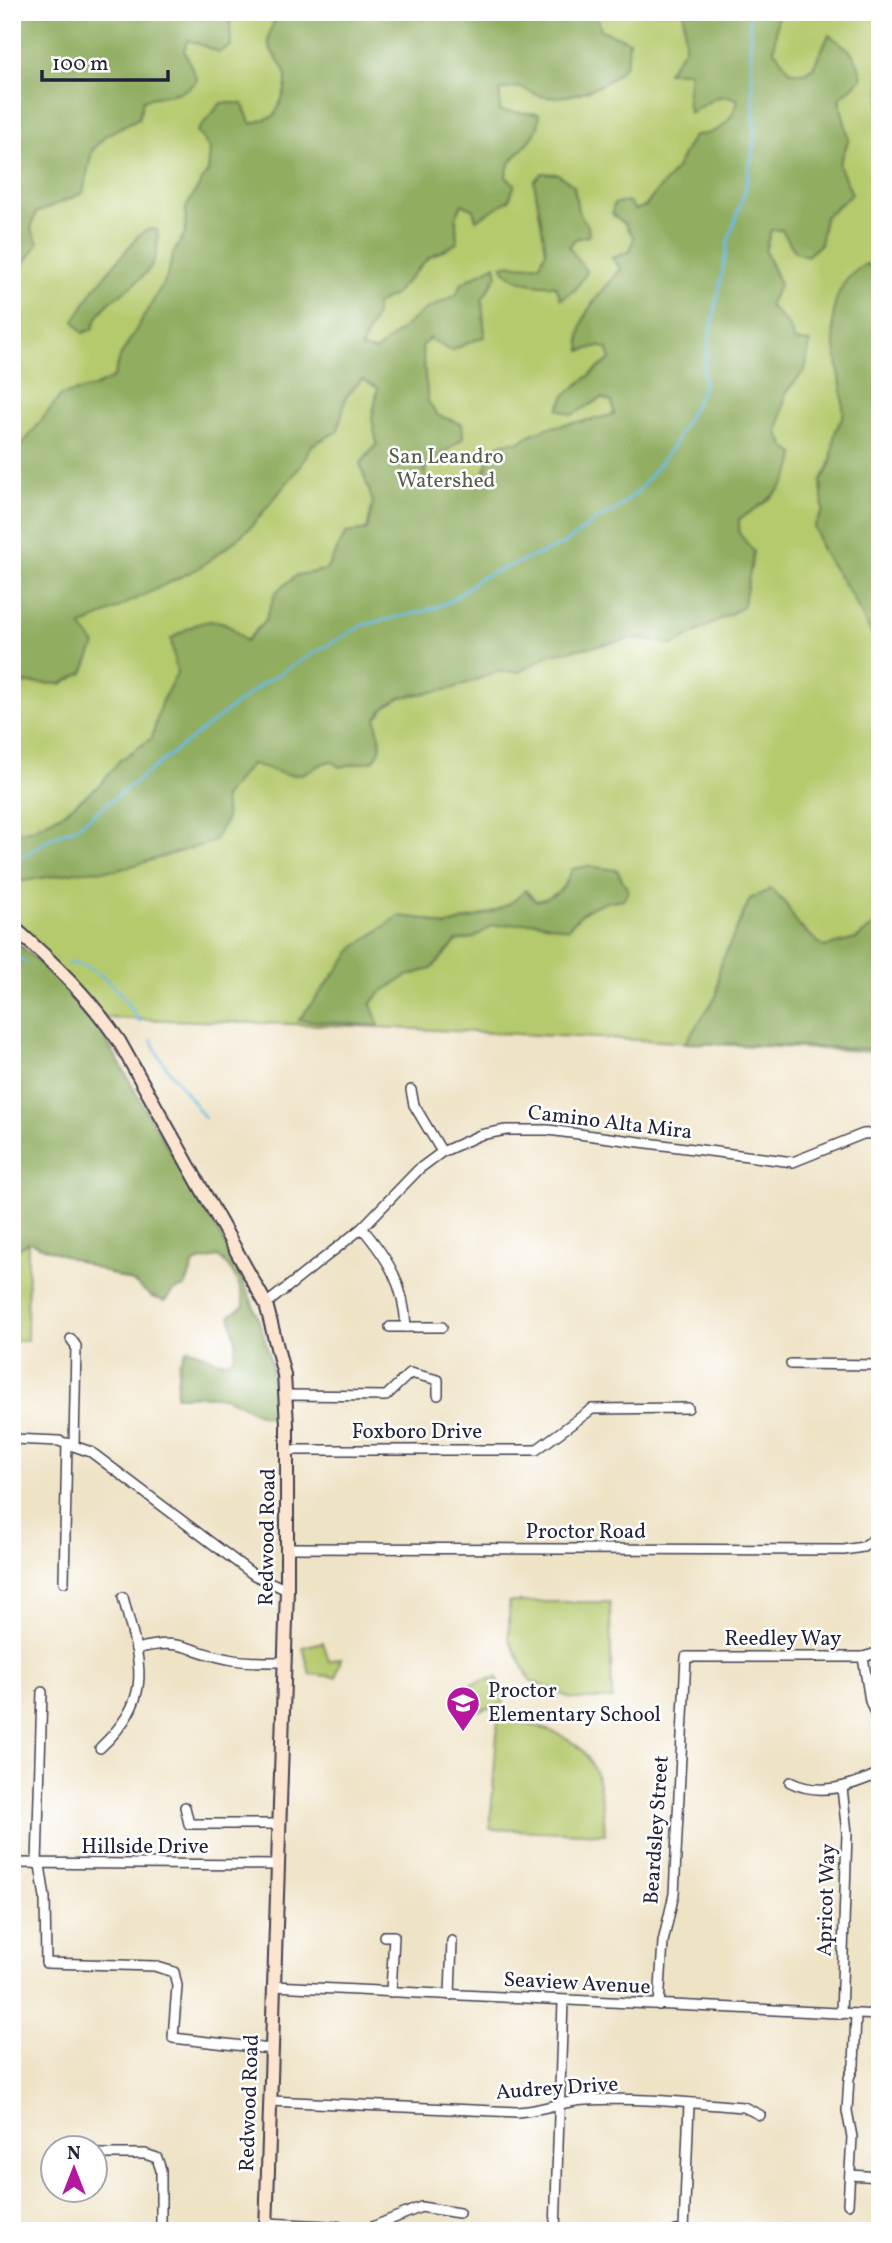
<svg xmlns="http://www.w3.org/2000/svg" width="892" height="2243" font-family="Vollkorn,serif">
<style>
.green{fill:#b5c96d;stroke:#6c7654;stroke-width:2}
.forest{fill:#90ad60;stroke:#59684e;stroke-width:2}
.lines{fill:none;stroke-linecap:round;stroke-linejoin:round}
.stream{stroke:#69bce5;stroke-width:2.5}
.street-casing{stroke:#413f50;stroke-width:12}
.secondary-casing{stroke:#413f50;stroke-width:16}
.street{stroke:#fff;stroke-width:9}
.secondary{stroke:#fce5d0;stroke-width:12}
.labels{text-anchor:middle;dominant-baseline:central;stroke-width:5;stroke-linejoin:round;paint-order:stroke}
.park-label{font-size:21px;fill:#555c4c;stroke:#fff}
.street-label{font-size:21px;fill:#22223b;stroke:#fff}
.poi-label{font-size:21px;fill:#22223b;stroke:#fff;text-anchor:start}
</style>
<rect width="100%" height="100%" fill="#fff"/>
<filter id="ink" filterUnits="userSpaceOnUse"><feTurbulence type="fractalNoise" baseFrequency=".0143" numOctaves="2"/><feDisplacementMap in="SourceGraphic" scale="14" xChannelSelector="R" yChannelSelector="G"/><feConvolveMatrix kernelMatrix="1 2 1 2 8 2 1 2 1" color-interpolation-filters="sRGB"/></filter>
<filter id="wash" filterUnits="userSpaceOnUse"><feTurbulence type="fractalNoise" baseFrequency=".00686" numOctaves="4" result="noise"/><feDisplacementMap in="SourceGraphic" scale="28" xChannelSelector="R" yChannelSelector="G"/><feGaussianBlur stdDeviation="1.57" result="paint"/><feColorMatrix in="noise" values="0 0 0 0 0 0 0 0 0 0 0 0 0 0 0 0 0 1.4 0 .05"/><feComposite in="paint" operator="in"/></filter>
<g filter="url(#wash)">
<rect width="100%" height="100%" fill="#efe3c6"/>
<!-- green -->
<g class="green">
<polygon points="12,12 880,12 880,1052 354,1026 103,1018 12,926"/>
<polygon points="28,1242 27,1341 12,1340 12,1253"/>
<polygon points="509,1602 610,1602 612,1699 572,1699 530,1680 509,1639"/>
<polygon points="323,1642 329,1661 341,1658 336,1677 310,1674 303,1647"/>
<polygon points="497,1677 504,1703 479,1711 471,1684"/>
<path d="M498 1719C581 1732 601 1748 605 1834L490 1829Z"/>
</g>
<!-- forest -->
<g class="forest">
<path d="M12 12H241L230 22 231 46 219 52 188 40 184 50 197 80C183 98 163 93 143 100L139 118 106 135 92 151 83 193 36 213 31 229 38 243C31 259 18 265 12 281Z"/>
<path d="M277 12H596L601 30 629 41C628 47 629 57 626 63 614 85 572 99 547 97 525 95 528 81 500 91V111L539 114C542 144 508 150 506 177L515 184 509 200 476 220 473 209 462 204 456 217 457 243 428 258 394 295 376 304V315L361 348 376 351 423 311 456 295 462 283 495 265 497 275 482 300 485 336 450 351 429 338 422 347 428 401 437 415 462 424 463 438 425 468 427 485H442L457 477 474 484 481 481C492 455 488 440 520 442 541 422 585 424 614 414L612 402 602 398 572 415 558 409 566 394 610 359 608 349 599 346 581 351C574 316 600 294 621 269L612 258 630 251 634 238 625 224 612 214 614 204 628 201 635 210 646 206C654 192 666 183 675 170 683 158 684 148 695 135 718 135 732 122 738 100 719 89 707 105 689 113L687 99 690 72H667L685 48 684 12H778L774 50 791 72 805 73 813 67 829 35C848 47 858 55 862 78L839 99 849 139 839 165 852 194 825 217 820 245 807 256 795 252 782 230H771L765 251 780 284 769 305 788 325 795 341 810 342 805 370 786 392 778 432 785 447 795 454C791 488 766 503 739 519V533L754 552 743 607 673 645 638 638 551 654 520 672H497L451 689 402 697 386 706 376 718C377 737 388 743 373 761L339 767 332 761C318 763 312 771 300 774 285 779 267 766 251 764L224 797 226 820 213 842 118 870 83 871 24 881 12 879V833L33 829 62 814 100 785 119 761 152 738 161 703 177 673 171 639C185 629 206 616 224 623 232 626 240 636 246 641L265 621 276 592 297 575 326 570 346 533 367 530 373 502 360 464 377 444 372 418 378 388 362 379 346 397 338 431 312 445 300 467 250 528 231 544 199 568 81 626 95 645 83 673 61 684 26 683 12 690 15 454 61 395 94 387 113 378 121 355 166 279 174 252 185 233 186 207 208 171 210 149 197 131 221 103H242L251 124 274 116C282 100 293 80 280 63 276 57 270 51 269 44 266 30 276 24 277 12Z"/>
<path d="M542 173 558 174 574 186 578 211 588 226 589 236 575 239 569 247 587 272 575 290 561 299 556 286C536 285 512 284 502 266 513 261 524 269 540 264L546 251 534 181Z"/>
<path d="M149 229 157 230C165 290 103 286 93 329L83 333 74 321 94 289 139 235Z"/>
<path d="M866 264 880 270V650L851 595 822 551 814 526 823 511 821 480C836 461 830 451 836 430 838 425 842 420 843 415 846 366 807 297 866 264Z"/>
<path d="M588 866 617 870 628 890 624 899C599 902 583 908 568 929L536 922 492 926 473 938 457 941 431 969 407 976 380 993 371 1004 379 1026 299 1020 355 947 399 916 426 919 444 926C470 918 508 912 525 890L536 901C557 897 565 888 572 869Z"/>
<polygon points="771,889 786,904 798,925 824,947 856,939 880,920 880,1049 685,1043 717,995 719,968 750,899"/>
<path d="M12 937C35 960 60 980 80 1004 109 1038 128 1080 150 1117 206 1213 270 1298 278 1412L275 1416C254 1419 242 1400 222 1397 207 1394 191 1396 176 1396L179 1363 187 1349C205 1350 217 1369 234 1357L236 1342 230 1315 244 1306C243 1289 232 1267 218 1257L195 1262 185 1287 173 1291 165 1301 152 1297 135 1283 29 1242 12 1253Z"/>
</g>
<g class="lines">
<!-- stream -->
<g class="stream">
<polyline points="12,864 51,838 77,827 262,684 321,649 363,625 428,610 451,601 478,579 564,544 596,520 617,509 638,491 673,446 703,388 704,367 728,242 745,190 755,140 749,12"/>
<polyline points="12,954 26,962"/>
<path d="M68 963C103 965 123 996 140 1022"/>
<polyline points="151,1040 160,1058 205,1118"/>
</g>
</g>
</g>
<g filter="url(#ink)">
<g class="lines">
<!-- street casing -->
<g class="street-casing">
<g id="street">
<polyline points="411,1090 414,1105 442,1152"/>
<path d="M362 1228C389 1260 404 1285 406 1327H442"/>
<polyline points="266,1304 362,1228 419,1169 442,1152 480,1135 506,1130 548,1130 793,1162 863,1134 880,1133"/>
<polyline points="390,1327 406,1327"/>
<polyline points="71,1339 76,1346 74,1445"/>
<polyline points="791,1364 880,1365"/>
<polyline points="286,1395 386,1396 410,1373 438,1380 438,1395"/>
<polyline points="12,1439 59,1441 91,1452 254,1575 287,1590"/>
<polyline points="288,1450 536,1450 592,1409 688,1408"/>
<polyline points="288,1548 844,1550 863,1547 880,1535"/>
<polyline points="64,1582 67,1443"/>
<path d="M136 1649C185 1637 185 1651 228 1659 246 1663 266 1662 284 1662"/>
<polyline points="863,1657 870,1701 880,1726"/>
<path d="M100 1748C156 1695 140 1664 123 1597"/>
<path d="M790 1782C820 1797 851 1786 880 1773"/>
<polyline points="185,1807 189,1824 279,1824"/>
<polyline points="12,1863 278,1865"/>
<polyline points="37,1864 42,1692"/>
<polyline points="40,1865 45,1898 46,1963 154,1966 174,1972 177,1986 173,2038 271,2049"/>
<polyline points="384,1936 394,1936 391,1992"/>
<polyline points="274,1986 880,2015"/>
<polyline points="450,1995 452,1941"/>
<polyline points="659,2005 663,1942 674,1894 686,1657 863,1657 880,1652"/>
<polyline points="841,2014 847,1833 842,1788"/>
<path d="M270 2101 517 2112C541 2111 562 2101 586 2100 638 2097 693 2103 744 2107L760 2115"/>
<polyline points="94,2154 145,2154 157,2158 161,2170 161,2231"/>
<polyline points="850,2175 880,2177"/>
<polyline points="848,2204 852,2137 847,2111 849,2078 854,2065 856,2014"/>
<polyline points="266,2223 370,2228 421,2207 459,2213"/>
<polyline points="555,2231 563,2002"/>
<polyline points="676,2231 684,2230 689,2104"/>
</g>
</g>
<!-- secondary casing -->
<g class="secondary-casing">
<path id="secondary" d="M12 926C52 961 89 997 119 1041L266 1304 284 1375 287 1424V1590L266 2231"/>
</g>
<!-- street -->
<use href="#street" class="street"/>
<!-- secondary -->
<use href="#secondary" class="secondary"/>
</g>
</g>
<!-- icons -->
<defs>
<g id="school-pin" transform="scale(1.75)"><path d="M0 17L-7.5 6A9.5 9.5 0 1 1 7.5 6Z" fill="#b5179e" stroke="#fff"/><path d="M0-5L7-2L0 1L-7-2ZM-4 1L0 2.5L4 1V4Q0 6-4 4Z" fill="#fff"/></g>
</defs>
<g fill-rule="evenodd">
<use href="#school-pin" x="463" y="1703"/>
</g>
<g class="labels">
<!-- park labels -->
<g class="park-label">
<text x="446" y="457">San Leandro<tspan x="446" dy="24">Watershed</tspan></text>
</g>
<!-- street labels -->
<g class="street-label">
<text transform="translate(610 1123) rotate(7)">Camino Alta Mira</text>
<text x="417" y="1432">Foxboro Drive</text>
<text x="586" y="1532">Proctor Road</text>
<text transform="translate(268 1537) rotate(-89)">Redwood Road</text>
<text x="783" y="1639">Reedley Way</text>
<text transform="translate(657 1830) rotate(-86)">Beardsley Street</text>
<text x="145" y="1847">Hillside Drive</text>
<text transform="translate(827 1900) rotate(-88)">Apricot Way</text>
<text transform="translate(577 1984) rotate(3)">Seaview Avenue</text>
<text transform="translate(557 2089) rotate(-4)">Audrey Drive</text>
<text transform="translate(250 2103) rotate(-88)">Redwood Road</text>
</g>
<!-- poi labels -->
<g class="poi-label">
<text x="488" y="1691">Proctor<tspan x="488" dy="24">Elementary School</tspan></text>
</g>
</g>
<!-- margin -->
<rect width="892" height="2243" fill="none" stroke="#fff" stroke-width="42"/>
<!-- north arrow -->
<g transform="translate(74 2169)"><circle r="33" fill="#ffffff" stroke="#a7a7b1" stroke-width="2"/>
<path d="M0-5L12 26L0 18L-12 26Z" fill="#b5179e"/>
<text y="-10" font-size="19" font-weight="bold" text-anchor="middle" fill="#22223b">N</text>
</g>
<!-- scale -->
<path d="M42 70v10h126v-10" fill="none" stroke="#22223b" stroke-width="3.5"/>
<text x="52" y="70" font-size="21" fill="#22223b" stroke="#ffffff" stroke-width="5" paint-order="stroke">100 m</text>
</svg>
